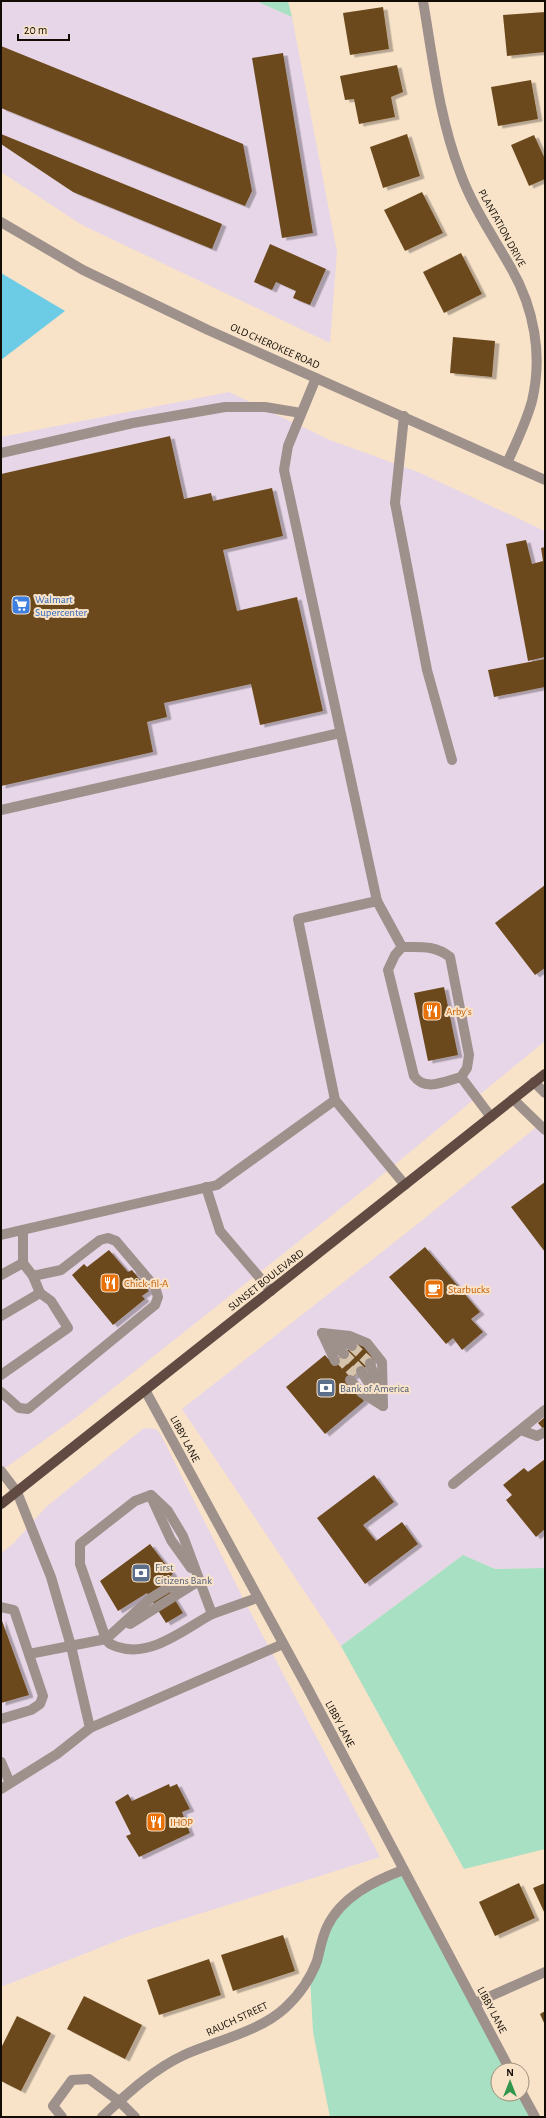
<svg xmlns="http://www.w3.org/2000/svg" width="546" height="2118" font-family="'Alegreya Sans',sans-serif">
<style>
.commercial{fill:#e7d6e7}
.green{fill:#a8e0c4}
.water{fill:#6dcce5}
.building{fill:#6c4a1c;filter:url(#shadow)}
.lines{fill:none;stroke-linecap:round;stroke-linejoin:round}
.minor-tunnel{stroke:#d6c3ac;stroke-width:10;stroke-dasharray:10 5;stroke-linecap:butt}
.minor{stroke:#9e908b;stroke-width:10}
.major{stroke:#614a42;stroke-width:10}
.labels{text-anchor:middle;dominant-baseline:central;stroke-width:4;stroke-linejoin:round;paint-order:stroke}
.street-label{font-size:11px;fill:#130c05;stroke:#f8e3c9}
.shop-label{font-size:11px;fill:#366cbe;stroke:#f8e3c9;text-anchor:start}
.food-label{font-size:11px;fill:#c56008;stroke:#f8e3c9;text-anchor:start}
.service-label{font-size:11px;fill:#4e5e75;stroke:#f8e3c9;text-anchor:start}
</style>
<defs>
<filter id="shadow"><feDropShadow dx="4.5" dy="2.5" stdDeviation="0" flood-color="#0004"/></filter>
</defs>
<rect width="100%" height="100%" fill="#f8e3c9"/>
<!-- commercial -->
<g class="commercial">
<polygon points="1,1 256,1 292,17 337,252 330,343 82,225 1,172"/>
<polygon points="229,392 330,440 418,472 545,531 545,1041 365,1189 78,1416 1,1471 1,437"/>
<polygon points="545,1120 545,1568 495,1569 463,1555 341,1646 182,1409 415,1226"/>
<polygon points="144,1428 156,1429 161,1435 245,1602 380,1857 129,1936 1,1987 1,1553 13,1544 46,1507"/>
</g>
<!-- green -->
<g class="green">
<polygon points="256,1 288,1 292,17"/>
<polygon points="463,1555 495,1569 545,1568 545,1849 464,1869 341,1646"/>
<polygon points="403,1870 510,2070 498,2070 498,2094 522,2094 535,2117 330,2117 313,2032 310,1977 339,1909"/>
</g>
<!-- water -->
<polygon class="water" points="1,273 65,311 1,360"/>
<!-- building -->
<g class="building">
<polygon points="383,7 389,49 350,55 343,13"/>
<polygon points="545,12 545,52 507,56 503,15"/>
<polygon points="1,46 243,144 252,191 245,206 1,108"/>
<polygon points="283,53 313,233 282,238 252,58"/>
<polygon points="397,65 403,92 391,97 395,117 359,124 354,99 345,100 340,76"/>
<polygon points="531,80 538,119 498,126 491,87"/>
<polygon points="1,134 222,224 212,249 73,192 1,144"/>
<polygon points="407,134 420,176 383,188 370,147"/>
<polygon points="534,135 545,159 545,179 529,186 511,145"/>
<polygon points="422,192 443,233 405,251 384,210"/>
<polygon points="270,244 326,269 310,305 293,298 296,291 276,282 272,290 254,282"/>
<polygon points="461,253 482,294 444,313 423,272"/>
<polygon points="453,337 495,341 492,377 450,373"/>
<polygon points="170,436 184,499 211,493 213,501 272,488 283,536 223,550 237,611 297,597 323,711 260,725 251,684 164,703 167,717 147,722 153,752 1,786 1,474"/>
<polygon points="526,540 532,564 543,561 541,548 545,547 545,657 528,661 506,544"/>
<polygon points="545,659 545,687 494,697 488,670"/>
<polygon points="545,885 545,968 535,975 495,923"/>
<polygon points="444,987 458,1055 428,1061 414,993"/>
<polygon points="545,1182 545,1252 511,1207"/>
<polygon points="425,1247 480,1312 471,1319 483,1332 462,1350 453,1338 446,1344 389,1277"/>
<polygon points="109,1250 128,1272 132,1270 149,1291 142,1296 145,1299 113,1325 72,1275 84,1264 87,1267"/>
<polygon points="360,1340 375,1359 348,1381 364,1401 325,1434 286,1387 325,1355 332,1363"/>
<polygon points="545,1417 545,1431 538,1423"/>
<polygon points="545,1459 545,1529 536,1537 506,1500 512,1495 503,1485 524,1468 528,1472"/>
<polygon points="374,1475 394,1502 363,1525 376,1541 402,1522 418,1544 365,1584 317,1518"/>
<polygon points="150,1544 173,1574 164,1582 183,1613 166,1623 147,1593 118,1611 100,1581"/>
<polygon points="1,1618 29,1695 1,1703"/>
<polygon points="169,1784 170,1787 177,1784 190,1809 182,1812 190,1833 139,1857 126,1836 131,1834 115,1802 128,1794 132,1801"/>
<polygon points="519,1883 535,1918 495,1936 479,1902"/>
<polygon points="545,1883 545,1914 533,1888"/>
<polygon points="283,1935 295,1971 233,1991 221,1955"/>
<polygon points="209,1959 221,1995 159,2015 147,1980"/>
<polygon points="84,1996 142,2025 125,2059 67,2029"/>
<polygon points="545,2011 545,2025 540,2014"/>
<polygon points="17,2016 51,2033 21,2091 1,2081 1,2048"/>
</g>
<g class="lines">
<!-- minor-tunnel -->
<g class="minor-tunnel">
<polyline points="352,1346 370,1363"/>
<polyline points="344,1354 361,1371"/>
<polyline points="339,1358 355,1375"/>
</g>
<!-- minor -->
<g class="minor">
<path d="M423 1C433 59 439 117 460 172 472 206 493 236 511 268 534 308 543 355 532 401 526 423 516 443 507 463"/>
<polyline points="1,222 83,270 208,330 545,480"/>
<polyline points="316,378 288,446 284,470 377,901 402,947"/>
<polyline points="404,416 395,503 427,670 452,760"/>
<polyline points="1,453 133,423 225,407 265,407 301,413"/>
<polyline points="1,810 340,733"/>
<path d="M402 947C421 947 435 945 450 957L469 1055 467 1068 461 1077C446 1081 425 1092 414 1076L388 970 395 955Z"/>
<polyline points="461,1077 491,1117"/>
<polyline points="534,1082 545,1093"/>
<polyline points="513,1099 545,1130"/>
<polyline points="335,1100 298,919 377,901"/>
<polyline points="206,1187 220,1231 271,1291"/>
<polyline points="23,1230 23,1263 33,1276 40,1293"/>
<polyline points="1,1235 217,1185 335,1100 405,1185"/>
<polyline points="1,1275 23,1263"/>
<polyline points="1,1316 40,1293 51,1301 68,1328 1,1375"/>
<polyline points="322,1333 350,1336 367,1343 382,1362 383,1406"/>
<polyline points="322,1333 335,1361"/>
<polyline points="331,1337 352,1346"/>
<polyline points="328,1339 344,1354"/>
<polyline points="370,1363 380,1395"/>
<polyline points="361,1371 375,1393"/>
<polyline points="350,1380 362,1393 383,1406"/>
<polyline points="145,1390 307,1687 510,2070"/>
<polyline points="1,1392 19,1408 28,1409 155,1305 158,1297 155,1287 116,1241 108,1238 100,1240 61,1270 33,1276"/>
<polyline points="521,1430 537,1436 545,1432"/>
<polyline points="1,1471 17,1492 51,1577 71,1646 90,1728"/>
<polyline points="453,1484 545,1410"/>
<polyline points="151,1495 168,1511 183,1536 212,1614 257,1598"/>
<polyline points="152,1499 171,1540 191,1568"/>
<polyline points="1,1607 14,1610 43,1696 40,1704 31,1710 1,1719"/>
<polyline points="130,1624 194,1584"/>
<path d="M106 1639C109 1645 113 1645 118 1647 150 1658 185 1629 212 1614"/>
<polyline points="106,1639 151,1598 169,1587 200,1581"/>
<polyline points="29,1654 106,1639 80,1564 80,1544 135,1501 151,1495"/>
<polyline points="1,1762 10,1783"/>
<polyline points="1,1789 57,1754 90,1728 283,1644"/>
<polyline points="475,2003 545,1972"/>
<polyline points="522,2093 535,2117"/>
<polyline points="62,2117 53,2106 72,2080 89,2079 119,2101 135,2117"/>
<path d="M102 2117C127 2094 152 2070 184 2055 215 2041 259 2032 285 2008 299 1995 310 1980 317 1961 320 1950 322 1937 327 1927 341 1897 374 1881 403 1870"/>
</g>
<!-- major -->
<polyline class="major" points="1,1504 545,1074"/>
</g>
<!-- icons -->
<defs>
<g id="supermarket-square" transform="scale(1)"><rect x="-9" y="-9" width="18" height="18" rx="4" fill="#3f7fe0" stroke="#f8e3c9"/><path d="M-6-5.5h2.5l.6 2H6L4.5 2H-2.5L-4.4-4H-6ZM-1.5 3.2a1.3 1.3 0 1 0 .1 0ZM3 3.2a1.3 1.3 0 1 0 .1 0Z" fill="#fff"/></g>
<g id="restaurant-square" transform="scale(1)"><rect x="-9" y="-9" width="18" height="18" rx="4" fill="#e8710a" stroke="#f8e3c9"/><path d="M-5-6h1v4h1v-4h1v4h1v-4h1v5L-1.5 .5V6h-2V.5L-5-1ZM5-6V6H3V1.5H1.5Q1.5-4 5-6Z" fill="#fff"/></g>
<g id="cafe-square" transform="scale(1)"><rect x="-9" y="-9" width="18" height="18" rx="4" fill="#e8710a" stroke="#f8e3c9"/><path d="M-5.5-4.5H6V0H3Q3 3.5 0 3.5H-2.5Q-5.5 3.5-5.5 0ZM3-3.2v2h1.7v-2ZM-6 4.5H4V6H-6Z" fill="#fff"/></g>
<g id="bank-square" transform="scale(1)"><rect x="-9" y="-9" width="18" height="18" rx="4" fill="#5c6f8a" stroke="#f8e3c9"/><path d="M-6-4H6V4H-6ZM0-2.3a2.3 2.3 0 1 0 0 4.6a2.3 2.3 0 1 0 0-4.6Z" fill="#fff"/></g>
</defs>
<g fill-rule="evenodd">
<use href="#supermarket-square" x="21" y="605"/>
<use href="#restaurant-square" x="432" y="1011"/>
<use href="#restaurant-square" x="110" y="1283"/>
<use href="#cafe-square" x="434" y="1289"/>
<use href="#bank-square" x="326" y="1388"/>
<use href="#bank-square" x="141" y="1573"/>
<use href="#restaurant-square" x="156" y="1822"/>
</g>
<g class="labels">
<!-- street labels -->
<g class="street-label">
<text transform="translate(502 228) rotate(61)">PLANTATION DRIVE</text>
<text transform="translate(275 346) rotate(24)">OLD CHEROKEE ROAD</text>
<text transform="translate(266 1280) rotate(-38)">SUNSET BOULEVARD</text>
<text transform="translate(185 1439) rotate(62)">LIBBY LANE</text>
<text transform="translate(340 1724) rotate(62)">LIBBY LANE</text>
<text transform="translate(492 2010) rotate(62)">LIBBY LANE</text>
<text transform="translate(237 2019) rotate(-25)">RAUCH STREET</text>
</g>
<!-- shop labels -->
<g class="shop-label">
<text x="35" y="599">Walmart<tspan x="35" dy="13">Supercenter</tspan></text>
</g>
<!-- food labels -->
<g class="food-label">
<text x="446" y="1011">Arby's</text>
<text x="124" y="1283">Chick-fil-A</text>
<text x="448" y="1289">Starbucks</text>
<text x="170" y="1822">IHOP</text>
</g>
<!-- service labels -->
<g class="service-label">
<text x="340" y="1388">Bank of America</text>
<text x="155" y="1567">First<tspan x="155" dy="13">Citizens Bank</tspan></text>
</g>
</g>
<!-- border -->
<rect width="546" height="2118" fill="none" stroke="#130c05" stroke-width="4"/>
<!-- north arrow -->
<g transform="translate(510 2082)"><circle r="19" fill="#f8e3c9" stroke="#9c8d7b"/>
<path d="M0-3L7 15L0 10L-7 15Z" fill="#31964c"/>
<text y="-6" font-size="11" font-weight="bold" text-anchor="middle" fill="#130c05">N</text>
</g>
<!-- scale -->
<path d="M18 34v6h51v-6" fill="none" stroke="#130c05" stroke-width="2"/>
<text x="24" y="34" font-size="12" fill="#130c05" stroke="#f8e3c9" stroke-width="3" paint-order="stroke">20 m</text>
</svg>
